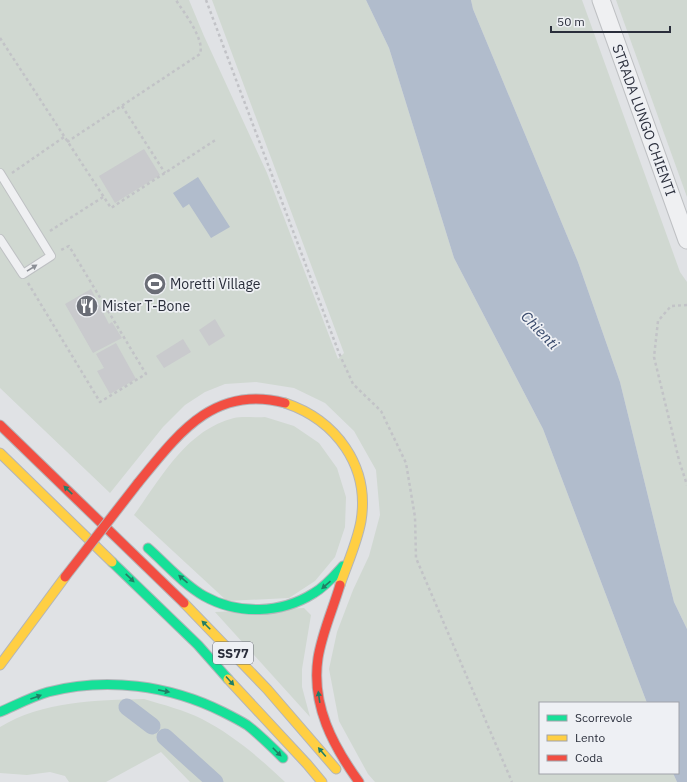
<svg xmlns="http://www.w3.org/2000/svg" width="687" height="782" font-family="'IBM Plex Sans',sans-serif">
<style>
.green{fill:#d0d8d1}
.water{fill:#b1bccc}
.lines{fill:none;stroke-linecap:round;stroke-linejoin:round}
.canal{stroke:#b1bccc;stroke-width:17}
.building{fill:#c9cacd}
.lane-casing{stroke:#bec0c3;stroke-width:10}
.street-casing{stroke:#bec0c3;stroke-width:19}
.fast-casing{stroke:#b3b5b9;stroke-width:11}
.slow-casing{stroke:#b3b5b9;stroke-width:11}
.jam-casing{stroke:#b3b5b9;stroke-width:11}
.path{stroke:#c2c3c7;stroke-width:2.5;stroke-dasharray:3 3;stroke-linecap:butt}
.lane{stroke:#eff0f2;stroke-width:8}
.street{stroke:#eff0f2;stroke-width:17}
.fast{stroke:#16e098;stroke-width:9}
.slow{stroke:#ffcf43;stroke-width:9}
.jam{stroke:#f24e42;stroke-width:9}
.jam-bridge-casing{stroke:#b3b5b9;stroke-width:11;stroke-linecap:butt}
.jam-bridge{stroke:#f24e42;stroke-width:9}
.oneway{fill:#8c8f96}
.oneway2{fill:#217e65}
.labels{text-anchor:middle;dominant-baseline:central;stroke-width:3.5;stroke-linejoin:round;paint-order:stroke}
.shield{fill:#eef0f4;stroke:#656872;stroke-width:1}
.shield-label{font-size:13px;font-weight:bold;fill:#2a2e3b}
.street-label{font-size:14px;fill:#2a2e3b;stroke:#eef0f4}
.poi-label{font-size:14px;fill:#2a2e3b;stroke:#eef0f4;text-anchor:start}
.water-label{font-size:15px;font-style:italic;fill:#38496b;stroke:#eef0f4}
</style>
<rect width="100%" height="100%" fill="#e0e2e5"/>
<!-- green -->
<g class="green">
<polygon points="0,0 189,0 204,36 267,173 338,359 344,353 212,0 366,0 389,48 454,258 543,429 647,703 540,703 540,773 673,773 677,782 375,782 368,774 339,721 329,669 337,632 353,590 369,556 380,515 376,470 354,431 325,403 294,388 256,382 225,384 205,392 185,405 163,427 110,493 0,388"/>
<polygon points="471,0 582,0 680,272 687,282 687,629 674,602 620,382 578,262 473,9"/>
<polygon points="616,0 687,0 687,197"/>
<path d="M265 417 294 426 319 443 337 468 346 497 345 527 335 557 315 581 289 598 227 601 134 515C161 478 186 430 234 418 243 416 255 418 265 417Z"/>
<polygon points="304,608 311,615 302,669 302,687 310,717 215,612"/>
<path d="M144 699C164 705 184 710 202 719 233 735 260 758 285 782H190L161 752 106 782H69L65 776 50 772 27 775 0 773V727C43 701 96 700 144 699Z"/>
</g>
<!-- water -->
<g class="water">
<polygon points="366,0 471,0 473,9 578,262 620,382 674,602 687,629 687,782 677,782 673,773 678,773 678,703 647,703 543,429 454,258 389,48"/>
<polygon points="198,177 230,227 211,238 189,204 183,208 173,193"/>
</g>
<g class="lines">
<!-- canal -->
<g class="canal">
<polyline points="127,707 152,726"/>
<polyline points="165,737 215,782"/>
</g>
</g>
<!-- building -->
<g class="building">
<polygon points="144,149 160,175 115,203 99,176"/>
<polygon points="91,289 109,324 112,322 122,338 93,353 65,304"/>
<polygon points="215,319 225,336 209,346 199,330"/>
<polygon points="183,339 191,352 164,368 156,356"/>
<polygon points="116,343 136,379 110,394 97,371 104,368 96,354"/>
</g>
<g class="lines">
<!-- lane casing -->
<g class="lane-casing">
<polyline id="lane" points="0,173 51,256 23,274 0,239"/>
</g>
<!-- street casing -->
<g class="street-casing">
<polyline id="street" points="601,0 687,240"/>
</g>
<!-- fast casing -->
<g class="fast-casing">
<g id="fast">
<path d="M148 548C166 564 183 584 204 596 238 615 281 614 314 593 326 586 334 576 343 566"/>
<polyline points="112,562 198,645 228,679"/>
<path d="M0 712C16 705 31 697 48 692 106 677 169 685 223 712 231 716 239 720 247 725 260 735 272 747 283 758"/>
</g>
</g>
<!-- slow casing -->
<g class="slow-casing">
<g id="slow">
<path d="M285 403C336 420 370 466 361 521 357 543 347 564 340 585"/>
<polyline points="0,453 112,562"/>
<polyline points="184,603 267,689 336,769"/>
<polyline points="0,665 65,577"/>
<polyline points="228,679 307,764 322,782"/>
</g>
</g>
<!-- jam casing -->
<g class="jam-casing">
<g id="jam">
<polyline points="0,425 184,603"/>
<path d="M138 483C178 434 214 384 285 403"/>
<path d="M340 585C333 609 322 633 318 658 311 705 333 746 359 782"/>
</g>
</g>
<!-- path -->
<g class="path">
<polyline points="206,0 339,353 353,384 381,411 406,463 415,517 416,558 512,782"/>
<polyline points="0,38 111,208 217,139"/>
<polyline points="122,106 165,173"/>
<path d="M67 142 200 54C205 39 184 13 176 0"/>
<polyline points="12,173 64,137"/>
<polyline points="50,231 103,197"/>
<polyline points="28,283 100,402 146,374 69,246 61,250"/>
<polyline points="687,305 671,306 658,321 654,357 679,460 687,485"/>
</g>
<!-- lane -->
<use href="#lane" class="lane"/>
<!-- street -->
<use href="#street" class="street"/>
<!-- fast -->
<use href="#fast" class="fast"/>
<!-- slow -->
<use href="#slow" class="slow"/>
<!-- jam -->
<use href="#jam" class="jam"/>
<!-- jam-bridge casing -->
<g class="jam-bridge-casing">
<polyline id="jam-bridge" points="65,577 138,483"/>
</g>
<!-- jam-bridge -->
<use href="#jam-bridge" class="jam-bridge"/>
</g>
<!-- one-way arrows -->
<defs><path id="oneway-solid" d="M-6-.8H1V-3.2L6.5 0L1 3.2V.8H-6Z"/></defs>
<use class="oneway" href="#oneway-solid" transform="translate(32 268) rotate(-32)"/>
<g class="oneway2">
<use href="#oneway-solid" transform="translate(68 490) rotate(-136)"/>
<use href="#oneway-solid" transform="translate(130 578) rotate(44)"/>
<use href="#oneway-solid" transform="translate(183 579) rotate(-139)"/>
<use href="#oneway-solid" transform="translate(326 585) rotate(139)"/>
<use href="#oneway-solid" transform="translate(206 625) rotate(-135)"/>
<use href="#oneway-solid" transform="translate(230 681) rotate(48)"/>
<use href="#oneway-solid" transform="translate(164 691) rotate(11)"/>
<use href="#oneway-solid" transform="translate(36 697) rotate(-20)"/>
<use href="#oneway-solid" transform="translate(319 697) rotate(-98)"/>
<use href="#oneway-solid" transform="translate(277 752) rotate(45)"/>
<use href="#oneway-solid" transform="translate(322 752) rotate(-130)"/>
</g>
<!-- icons -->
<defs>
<g id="stadium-disc" transform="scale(1.15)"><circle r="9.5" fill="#6a6d76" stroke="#eef0f4"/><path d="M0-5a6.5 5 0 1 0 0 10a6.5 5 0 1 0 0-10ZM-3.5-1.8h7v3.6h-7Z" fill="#fff"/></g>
<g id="restaurant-disc" transform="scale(1.15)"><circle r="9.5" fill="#6a6d76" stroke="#eef0f4"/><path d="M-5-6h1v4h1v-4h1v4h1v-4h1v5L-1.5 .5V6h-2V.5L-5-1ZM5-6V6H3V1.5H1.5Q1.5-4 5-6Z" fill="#fff"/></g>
</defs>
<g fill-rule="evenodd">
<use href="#stadium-disc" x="155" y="284"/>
<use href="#restaurant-disc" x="87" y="306"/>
</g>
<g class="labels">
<!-- shield labels -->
<rect class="shield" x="213" y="642" width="40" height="22" rx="3"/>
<g class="shield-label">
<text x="233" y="653">SS77</text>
</g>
<!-- street labels -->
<g class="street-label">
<text transform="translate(644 120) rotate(70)">STRADA LUNGO CHIENTI</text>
</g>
<!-- poi labels -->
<g class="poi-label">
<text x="170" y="284">Moretti Village</text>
<text x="102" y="306">Mister T-Bone</text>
</g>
<!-- water labels -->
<g class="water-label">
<text transform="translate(540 330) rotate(46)">Chienti</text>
</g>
</g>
<!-- legend -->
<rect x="539" y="702" width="140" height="72" fill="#eef0f4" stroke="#a0a2aa"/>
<rect x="547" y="715" width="20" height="6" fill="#16e098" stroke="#a0a2aa"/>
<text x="575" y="722" font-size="12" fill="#2a2e3b">Scorrevole</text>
<rect x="547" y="735" width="20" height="6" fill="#ffcf43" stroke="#a0a2aa"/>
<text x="575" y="742" font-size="12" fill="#2a2e3b">Lento</text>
<rect x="547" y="755" width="20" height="6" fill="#f24e42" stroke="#a0a2aa"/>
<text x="575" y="762" font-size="12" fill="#2a2e3b">Coda</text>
<!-- scale -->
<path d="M551 26v6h119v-6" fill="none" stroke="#2a2e3b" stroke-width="2"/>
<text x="557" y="26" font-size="12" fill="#2a2e3b" stroke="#eef0f4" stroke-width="3" paint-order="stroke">50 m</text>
</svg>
